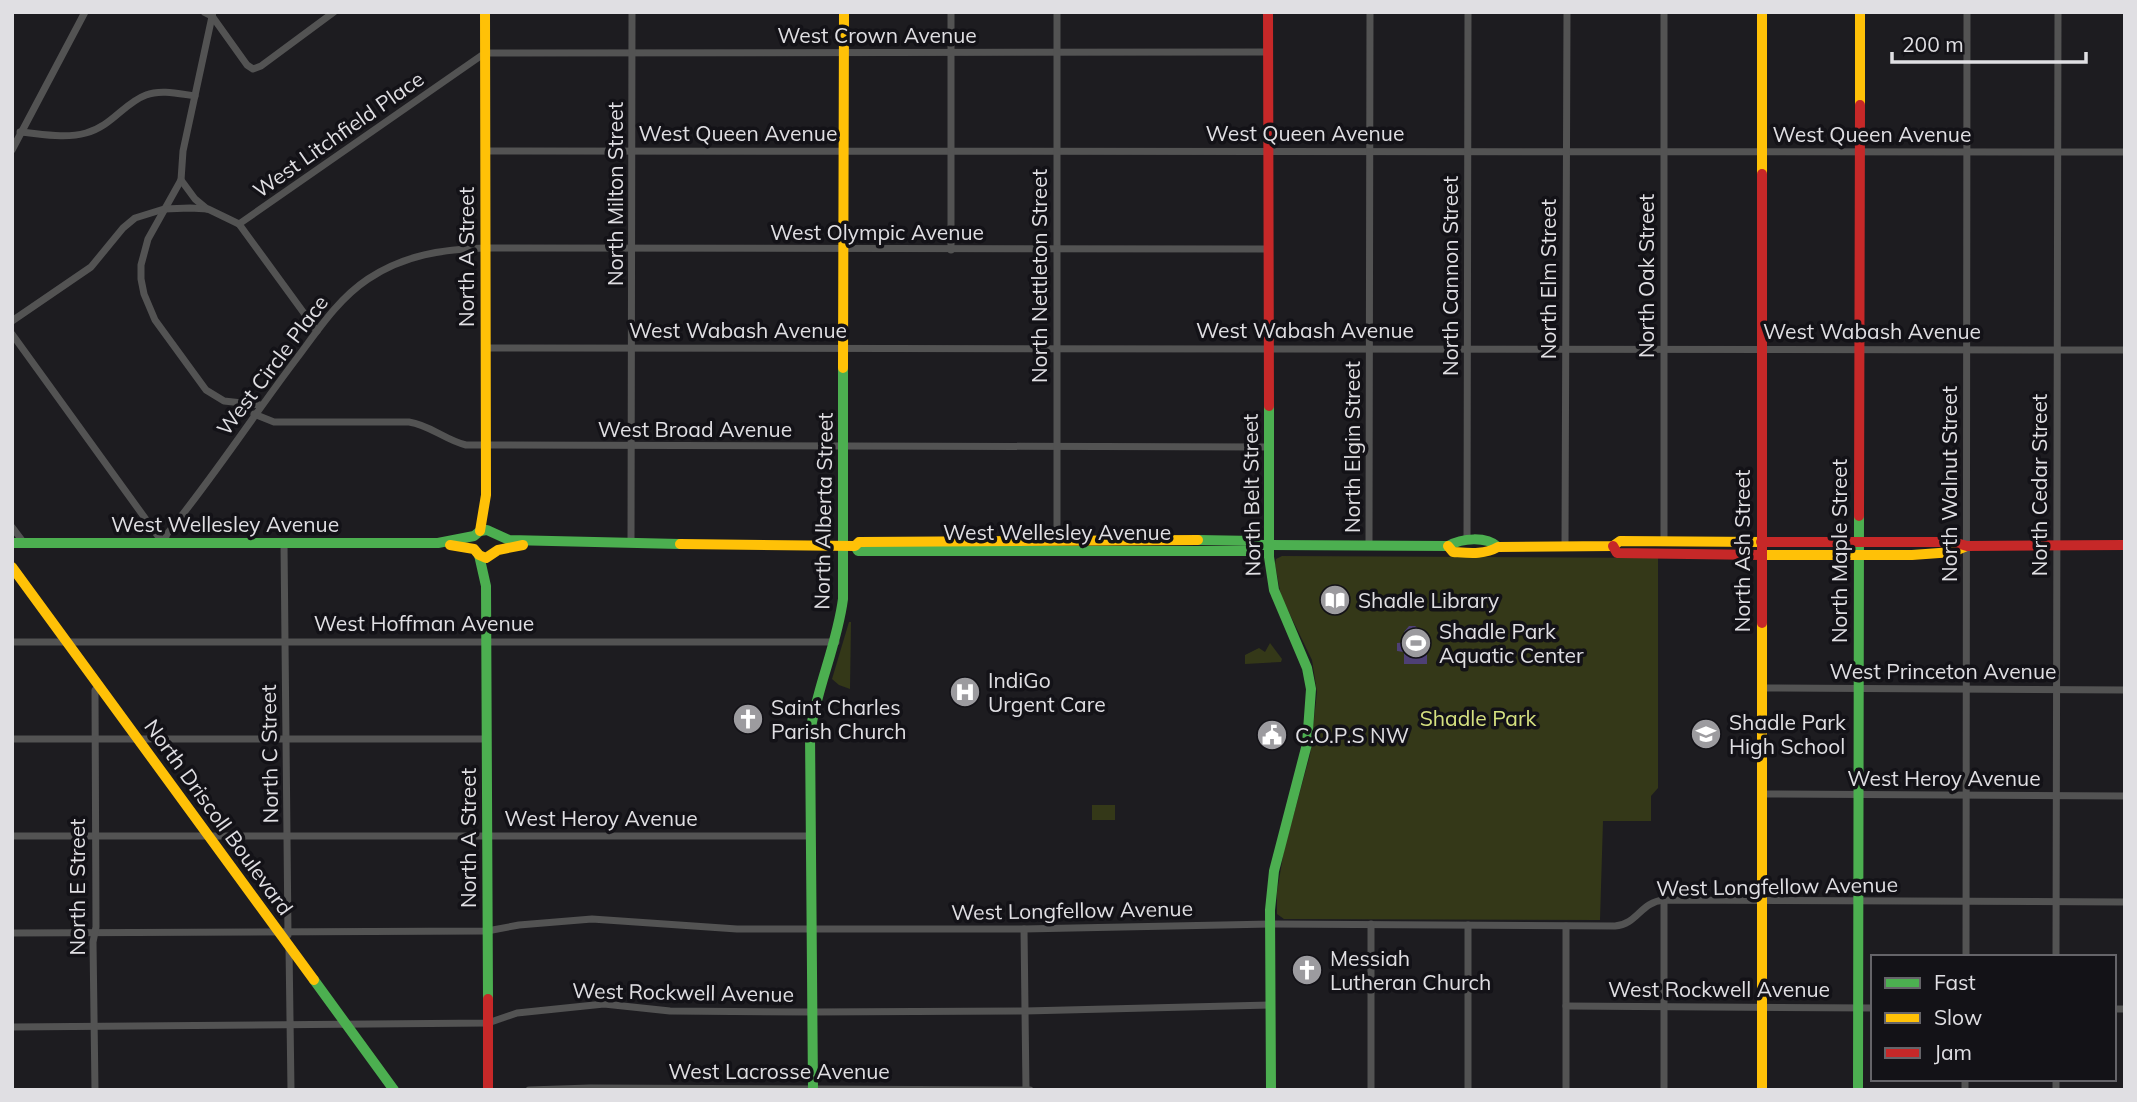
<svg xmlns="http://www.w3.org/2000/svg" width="2137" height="1102" font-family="Mulish,sans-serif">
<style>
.green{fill:#343818}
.water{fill:#4e4075}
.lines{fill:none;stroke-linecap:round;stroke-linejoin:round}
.street{stroke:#535353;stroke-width:7}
.fast{stroke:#4caf50;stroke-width:10}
.slow{stroke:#ffc107;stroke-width:10}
.jam{stroke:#c62828;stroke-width:10}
.labels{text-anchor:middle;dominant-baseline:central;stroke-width:7;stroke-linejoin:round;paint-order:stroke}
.street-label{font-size:21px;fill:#e0dfe3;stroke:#131217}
.poi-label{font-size:21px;fill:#e0dfe3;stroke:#131217;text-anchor:start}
.park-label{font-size:21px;fill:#d6e180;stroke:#131217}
</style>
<rect width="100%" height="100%" fill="#1d1c20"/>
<!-- green -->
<g class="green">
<polygon points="1282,556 1658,558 1658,788 1651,796 1651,821 1603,821 1600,920 1284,919 1277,914 1277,892 1284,850 1310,755 1317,692 1312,660 1281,596 1275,564 1276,559"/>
<polygon points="849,622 851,622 850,689 839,685 832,679"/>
<polygon points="1270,643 1282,659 1281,662 1245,664 1245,655 1259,648 1265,652"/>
<rect x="1092" y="805" width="23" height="15"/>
</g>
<!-- water -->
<polygon class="water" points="1409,626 1415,626 1426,634 1426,639 1411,647 1410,651 1427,651 1427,664 1404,664 1404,652 1397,651 1397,643 1408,642 1404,632"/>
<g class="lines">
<!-- street -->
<g class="street">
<polyline points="204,12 212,16 247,65 253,69 261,66 334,12"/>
<polyline points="213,12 183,151 181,180 148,239 141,265 141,279 144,294 155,320 206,390 224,401 260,405"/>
<path d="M20 132C42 134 65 139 86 133 112 126 124 103 146 95 161 89 180 94 195 96"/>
<polyline points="12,150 85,12"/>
<polyline points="485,151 2125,152"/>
<polyline points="181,180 195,199 207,209"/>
<polyline points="239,224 317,331"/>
<polyline points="951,250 951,12"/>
<polyline points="12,321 91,267 123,228 135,218 164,209 190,208 208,209 239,224 485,53 1269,52"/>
<polyline points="12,334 163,543"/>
<polyline points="485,348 2125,350"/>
<path d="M254 414 274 422H409C430 425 445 440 466 445L1268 447"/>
<polyline points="12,527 24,543"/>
<polyline points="1057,540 1057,12"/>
<polyline points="1467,540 1468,12"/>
<polyline points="1664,541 1664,12"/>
<path d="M163 543 167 534C213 478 253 416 297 358 318 330 338 299 368 279 404 255 443 249 485 248L1269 249"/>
<polyline points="631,543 632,12"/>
<polyline points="284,544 288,935"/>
<polyline points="1369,546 1370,12"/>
<polyline points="1565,546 1567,12"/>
<polyline points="12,642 836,642"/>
<polyline points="1762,688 2125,690"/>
<polyline points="12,739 487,739"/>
<polyline points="1762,794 2125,796"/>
<polyline points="12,836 811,836"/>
<polyline points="1468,925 1468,1090"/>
<polyline points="1566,926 1566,1090"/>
<polyline points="1024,929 1026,1090"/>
<path d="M12 933 487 931 519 925 592 919 737 929H1024L1271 924 1615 926C1638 924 1640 902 1664 900L2125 902"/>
<polyline points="289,947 291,1090"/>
<polyline points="1966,957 1967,12"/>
<polyline points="2056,957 2058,12"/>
<polyline points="1566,1006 1873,1008"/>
<polyline points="2114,1009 2125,1009"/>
<polyline points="12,1027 488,1023 517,1013 604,1004 670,1011 812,1012 1025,1011 1270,1005"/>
<polyline points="95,1090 93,942 96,927 95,690 99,687"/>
<polyline points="529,1090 590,1088 1030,1090"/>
<polyline points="1371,1090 1371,924"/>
<polyline points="1664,1090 1664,900"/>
<polyline points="1965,1090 1965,1079"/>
<polyline points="2056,1090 2056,1079"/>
</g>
<!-- fast -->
<g class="fast">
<polyline points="1269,406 1269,557 1274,590 1307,668 1311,689 1307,744 1274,871 1270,910 1271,1090"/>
<path d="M1198 540 1255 541 1260 545 1448 546C1462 538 1486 536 1498 547"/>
<polyline points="12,543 438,543 474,536 480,531 487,530 509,540 680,544"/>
<polyline points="855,546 858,551 1255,551 1260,545"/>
<polyline points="479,555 486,586 488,999"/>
<polyline points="314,980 394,1090"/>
<path d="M813 1090 810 733C817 687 837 645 843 599V368"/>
<polyline points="1858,1090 1859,516"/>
</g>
<!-- slow -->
<g class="slow">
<polyline points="1762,12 1762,174"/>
<polyline points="1860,105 1860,12"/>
<polyline points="843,368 844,12"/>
<polyline points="480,531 486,495 485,12"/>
<polyline points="680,544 855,546 859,542 1198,540"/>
<polyline points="450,545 474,549 479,555 486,558 498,550 523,545"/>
<path d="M1448 546 1453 552C1469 553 1484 555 1498 547L1613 546 1620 541 1761 542"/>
<polyline points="1761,555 1912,555 1953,552 1967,546"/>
<polyline points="12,567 314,980"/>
<polyline points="1762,623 1762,1090"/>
</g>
<!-- jam -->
<g class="jam">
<polyline points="1268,12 1269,406"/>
<polyline points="1762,174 1762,623"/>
<polyline points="1859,516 1860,105"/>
<polyline points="1761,542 1953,542 1967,546 2125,545"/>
<polyline points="1613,546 1617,553 1761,555"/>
<polyline points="488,999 488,1090"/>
</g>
</g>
<!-- icons -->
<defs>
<g id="library-disc" transform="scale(1.575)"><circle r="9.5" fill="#9c9b9f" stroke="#131217"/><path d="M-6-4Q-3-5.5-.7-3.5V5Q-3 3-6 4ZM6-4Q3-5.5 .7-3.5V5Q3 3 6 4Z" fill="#fff"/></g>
<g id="stadium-disc" transform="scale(1.575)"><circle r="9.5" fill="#9c9b9f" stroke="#131217"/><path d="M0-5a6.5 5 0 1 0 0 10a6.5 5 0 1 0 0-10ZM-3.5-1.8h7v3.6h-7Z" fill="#fff"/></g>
<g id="hospital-disc" transform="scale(1.575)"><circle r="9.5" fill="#9c9b9f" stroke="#131217"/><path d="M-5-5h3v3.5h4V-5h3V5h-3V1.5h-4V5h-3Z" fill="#fff"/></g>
<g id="church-disc" transform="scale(1.575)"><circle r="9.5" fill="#9c9b9f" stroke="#131217"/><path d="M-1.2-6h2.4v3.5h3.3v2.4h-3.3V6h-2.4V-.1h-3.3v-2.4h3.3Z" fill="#fff"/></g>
<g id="school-disc" transform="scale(1.575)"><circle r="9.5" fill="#9c9b9f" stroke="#131217"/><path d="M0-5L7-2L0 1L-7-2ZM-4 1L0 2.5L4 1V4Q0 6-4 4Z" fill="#fff"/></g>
<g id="civic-disc" transform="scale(1.575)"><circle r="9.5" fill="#9c9b9f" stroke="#131217"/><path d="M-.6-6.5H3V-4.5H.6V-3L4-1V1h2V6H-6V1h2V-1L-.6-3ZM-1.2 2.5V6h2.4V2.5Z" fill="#fff"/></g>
</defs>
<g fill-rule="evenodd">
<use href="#library-disc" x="1335" y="600"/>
<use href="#stadium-disc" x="1416" y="643"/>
<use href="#hospital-disc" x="965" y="692"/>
<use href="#church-disc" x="748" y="719"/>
<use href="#school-disc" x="1706" y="734"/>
<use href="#civic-disc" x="1272" y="735"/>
<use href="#church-disc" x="1307" y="970"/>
</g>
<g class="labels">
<!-- street labels -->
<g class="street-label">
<text x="877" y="35">West Crown Avenue</text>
<text x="738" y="133">West Queen Avenue</text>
<text x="1305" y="133">West Queen Avenue</text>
<text transform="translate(338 134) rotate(-35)">West Litchfield Place</text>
<text x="1872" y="134">West Queen Avenue</text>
<text transform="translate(615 194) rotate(-90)">North Milton Street</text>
<text x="877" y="232">West Olympic Avenue</text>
<text transform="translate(466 257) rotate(-90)">North A Street</text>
<text transform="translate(1039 276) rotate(-90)">North Nettleton Street</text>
<text transform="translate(1450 276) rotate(-90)">North Cannon Street</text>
<text transform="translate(1646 276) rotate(-90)">North Oak Street</text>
<text transform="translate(1548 279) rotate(-90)">North Elm Street</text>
<text x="738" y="330">West Wabash Avenue</text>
<text x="1305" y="330">West Wabash Avenue</text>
<text x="1872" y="331">West Wabash Avenue</text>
<text transform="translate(272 365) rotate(-53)">West Circle Place</text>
<text x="695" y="429">West Broad Avenue</text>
<text transform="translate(1352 447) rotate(-90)">North Elgin Street</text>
<text transform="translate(1949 484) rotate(-90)">North Walnut Street</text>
<text transform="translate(2039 485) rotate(-90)">North Cedar Street</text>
<text transform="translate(1251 495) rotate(-91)">North Belt Street</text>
<text transform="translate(823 511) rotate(-89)">North Alberta Street</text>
<text x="225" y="524">West Wellesley Avenue</text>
<text x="1057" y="532">West Wellesley Avenue</text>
<text transform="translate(1742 551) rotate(-90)">North Ash Street</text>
<text transform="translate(1839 551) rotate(-90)">North Maple Street</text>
<text x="424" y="623">West Hoffman Avenue</text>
<text x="1943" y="671">West Princeton Avenue</text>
<text transform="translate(269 754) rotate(-91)">North C Street</text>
<text x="1944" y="778">West Heroy Avenue</text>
<text transform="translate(219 817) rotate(54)">North Driscoll Boulevard</text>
<text x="601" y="818">West Heroy Avenue</text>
<text transform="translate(468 838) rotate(-90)">North A Street</text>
<text transform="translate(1777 886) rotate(-1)">West Longfellow Avenue</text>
<text transform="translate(77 887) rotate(-90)">North E Street</text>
<text transform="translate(1072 910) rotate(-1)">West Longfellow Avenue</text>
<text x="1719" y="989">West Rockwell Avenue</text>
<text transform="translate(683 992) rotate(1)">West Rockwell Avenue</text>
<text x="779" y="1071">West Lacrosse Avenue</text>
</g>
<!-- poi labels -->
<g class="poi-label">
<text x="1358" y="600">Shadle Library</text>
<text x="1439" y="631">Shadle Park<tspan x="1439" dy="24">Aquatic Center</tspan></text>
<text x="988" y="680">IndiGo<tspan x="988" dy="24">Urgent Care</tspan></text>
<text x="771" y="707">Saint Charles<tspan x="771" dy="24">Parish Church</tspan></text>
<text x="1729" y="722">Shadle Park<tspan x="1729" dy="24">High School</tspan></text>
<text x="1295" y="735">C.O.P.S NW</text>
<text x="1330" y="958">Messiah<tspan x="1330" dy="24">Lutheran Church</tspan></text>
</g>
<!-- park labels -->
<g class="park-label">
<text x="1478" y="718">Shadle Park</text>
</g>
</g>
<!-- border -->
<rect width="2137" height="1102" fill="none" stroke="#e0dfe3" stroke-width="28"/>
<!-- legend -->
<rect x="1871" y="955" width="245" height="126" fill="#131217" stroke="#656469" stroke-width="2"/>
<rect x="1885" y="978" width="35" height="10" fill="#4caf50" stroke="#656469" stroke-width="2"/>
<text x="1934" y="990" font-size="21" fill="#e0dfe3">Fast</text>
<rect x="1885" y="1013" width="35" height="10" fill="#ffc107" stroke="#656469" stroke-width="2"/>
<text x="1934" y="1025" font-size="21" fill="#e0dfe3">Slow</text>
<rect x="1885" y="1048" width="35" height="10" fill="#c62828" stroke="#656469" stroke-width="2"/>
<text x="1934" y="1060" font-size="21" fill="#e0dfe3">Jam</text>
<!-- scale -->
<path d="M1892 52v10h194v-10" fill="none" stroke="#e0dfe3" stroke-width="3.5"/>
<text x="1902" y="52" font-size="21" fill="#e0dfe3" stroke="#131217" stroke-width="5" paint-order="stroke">200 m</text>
</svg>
